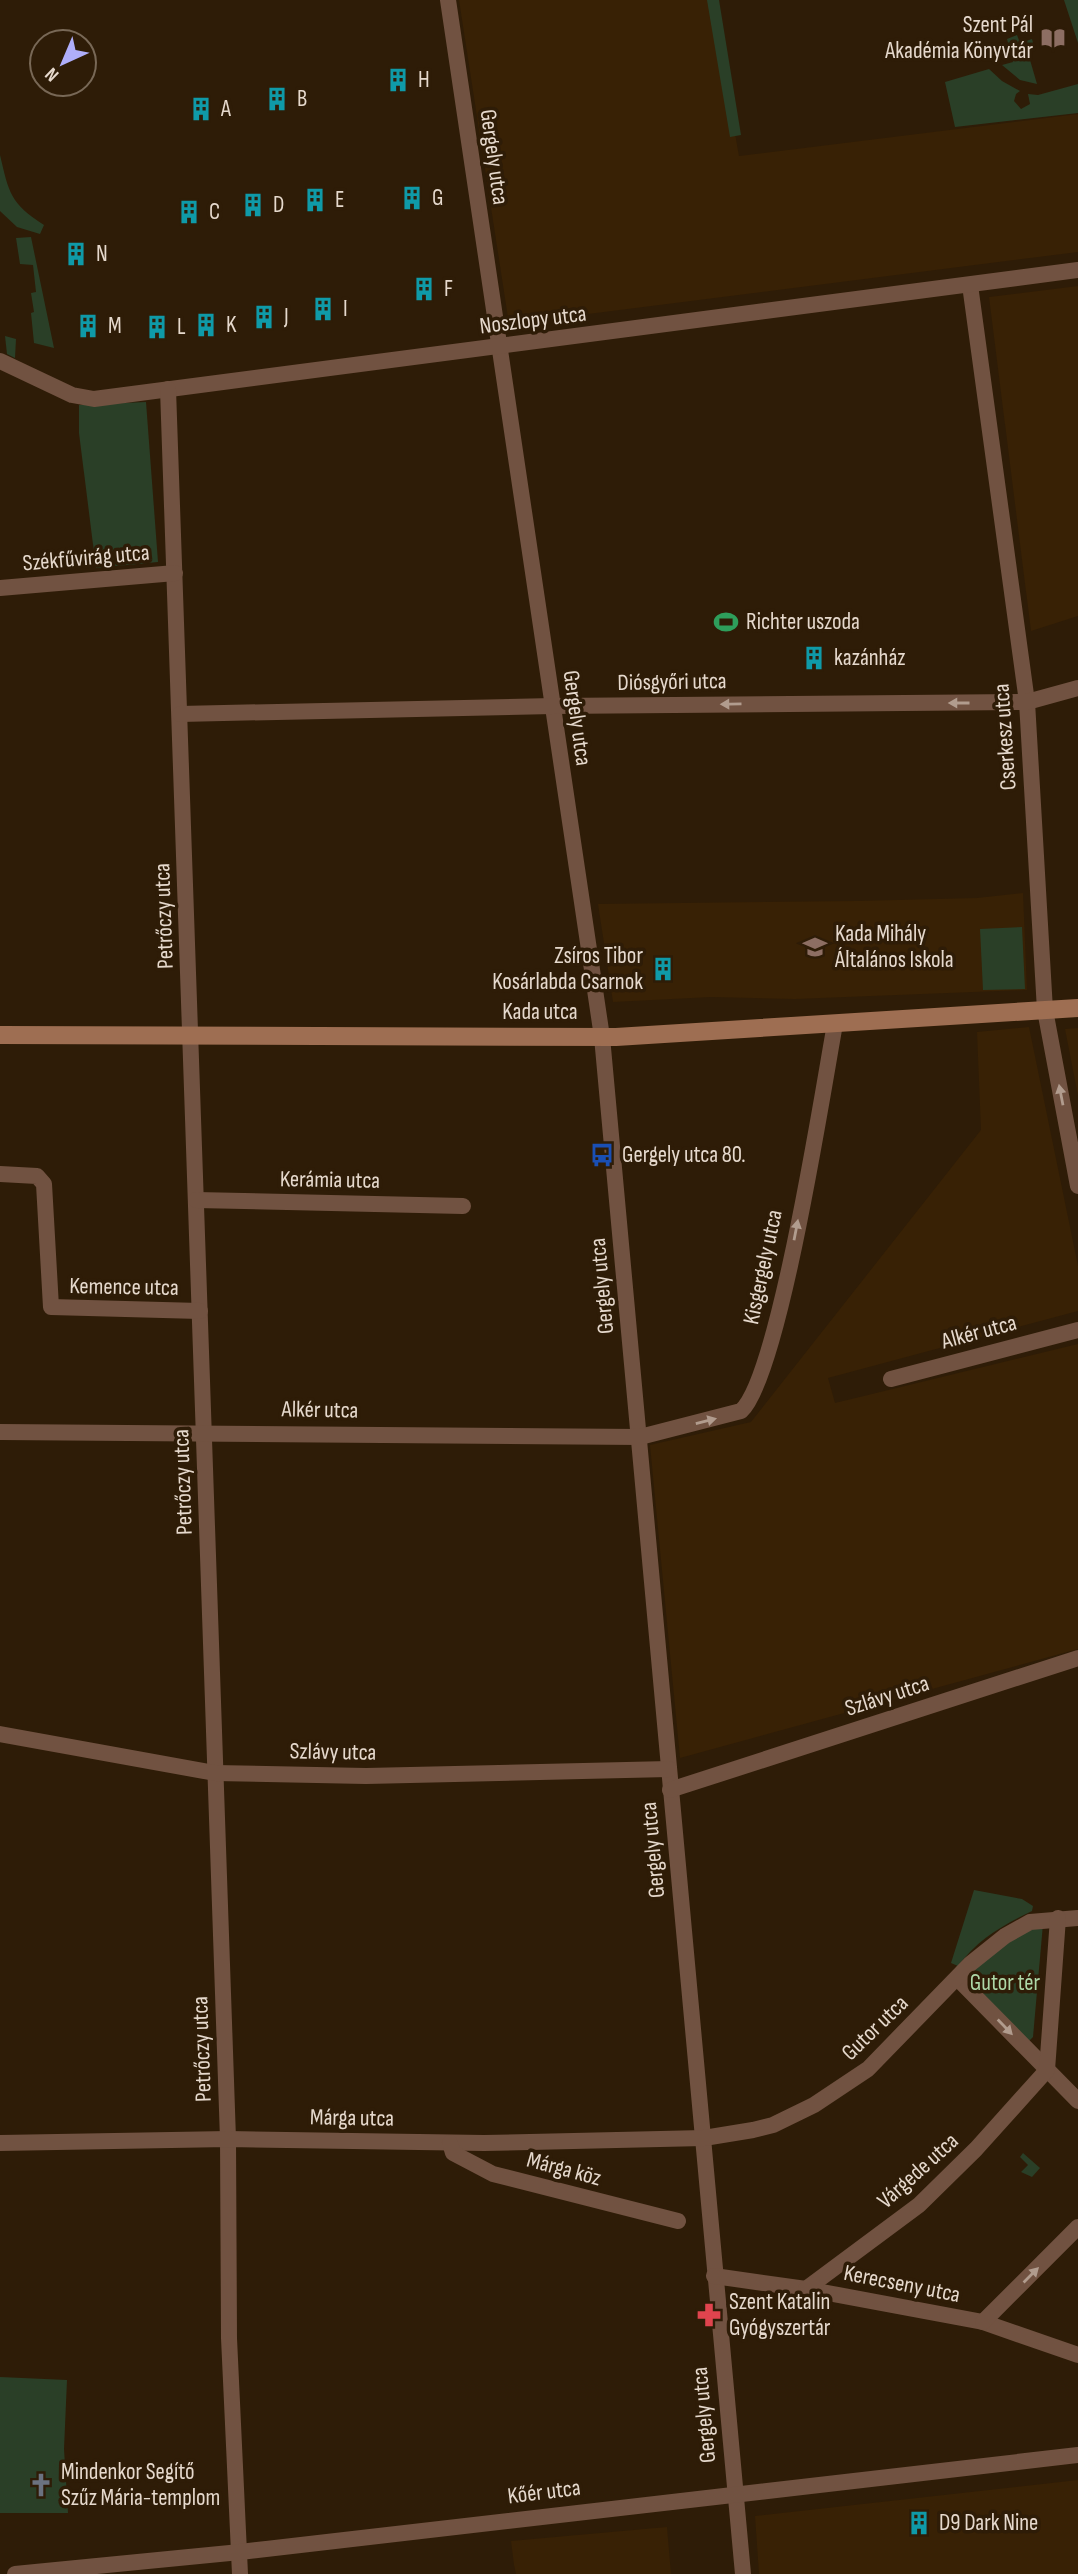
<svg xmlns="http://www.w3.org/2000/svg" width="1078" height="2574" font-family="'Sofia Sans Condensed',sans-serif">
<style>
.built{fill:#382105}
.green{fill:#2a3f27}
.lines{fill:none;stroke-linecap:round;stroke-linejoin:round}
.street{stroke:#715241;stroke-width:16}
.secondary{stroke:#9e6e52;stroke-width:18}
.oneway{fill:#b19c8e}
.labels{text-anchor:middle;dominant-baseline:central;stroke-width:7;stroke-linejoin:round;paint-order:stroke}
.poi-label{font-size:23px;fill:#e6d9cd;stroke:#2e1c07;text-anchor:start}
.street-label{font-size:23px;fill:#e6d9cd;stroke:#2e1c07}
.park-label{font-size:23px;fill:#aed8a8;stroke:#2e1c07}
</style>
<rect width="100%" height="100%" fill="#2e1c07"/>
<!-- built -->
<g class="built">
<polygon points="459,0 711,0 739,156 1078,114 1078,252 509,324"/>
<polygon points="1078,286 1078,616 1031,631 989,297"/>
<polygon points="1023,893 1027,990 795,999 711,997 613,1002 598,904 857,901 977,898"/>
<polygon points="1029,1027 1078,1266 1078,1311 828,1378 835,1403 1078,1344 1078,1649 680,1758 650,1445 751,1422 981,1130 977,1032"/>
<polygon points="1078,1028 1078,1096 1065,1029"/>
<polygon points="1078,2480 1078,2574 759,2574 755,2516"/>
<polygon points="667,2527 671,2574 516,2574 514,2565 511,2541"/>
</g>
<!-- green -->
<g class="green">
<polygon points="707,0 719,0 741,135 730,137"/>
<polygon points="1064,0 1078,0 1078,43"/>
<polygon points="1017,35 1020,43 1032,39 1035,50 1028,53 1037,84 1020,80 1002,65 1013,62 1007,39"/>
<polygon points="989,69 1002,81 1020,91 1016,94 1014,101 1021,109 1030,104 1028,94 1038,95 1078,84 1078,113 955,127 945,82"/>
<path d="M0 155C9 193 10 203 44 225L40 234 17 227 0 211Z"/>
<polygon points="31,237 54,348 34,343 31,313 34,312 31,293 36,292 33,265 20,264 16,238"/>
<polygon points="5,336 16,339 15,358 7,354"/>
<polygon points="146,402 158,562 96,568 79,433 79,405"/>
<polygon points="1022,927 1025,989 983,990 980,929"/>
<path d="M974 1890 1022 1899 1033 1906 1032 1911C1003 1925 978 1939 958 1966L951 1963Z"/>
<polygon points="1043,1924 1033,2037 1026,2044 962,1977 1009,1938"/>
<polygon points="1023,2153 1040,2168 1032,2177 1021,2172 1028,2165 1020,2157"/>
<polygon points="0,2377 67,2380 64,2449 68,2513 0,2513"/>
</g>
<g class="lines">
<!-- street -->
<g class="street">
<polyline points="448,0 602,1037 743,2574"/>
<polyline points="970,285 1027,702 1045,1010 1078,1186"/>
<polyline points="0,361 72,395 94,399 1078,270"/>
<polyline points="168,389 228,2139 229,2338 240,2574"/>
<polyline points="0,588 175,573"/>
<polyline points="180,714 553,706 1027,702 1078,688"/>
<polyline points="0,1174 37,1176 44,1184 51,1307 200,1311"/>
<polyline points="196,1200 463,1206"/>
<polyline points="891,1379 1078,1330"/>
<path d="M0 1432 640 1437 741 1411C779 1377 823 1089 835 1024"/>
<polyline points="0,1734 215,1773 366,1776 669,1769"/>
<polyline points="670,1790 1078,1658"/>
<polyline points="958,1979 1078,2101"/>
<polyline points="0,2143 228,2139 484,2143 704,2138 753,2130 773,2125 814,2105 868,2069 970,1964 1005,1936 1030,1922 1078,1918"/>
<polyline points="450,2143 453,2153 493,2174 678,2221"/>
<polyline points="714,2276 806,2289 983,2322 1078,2355"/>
<polyline points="806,2289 919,2205 976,2149 1047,2070 1058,1918"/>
<polyline points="983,2322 1078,2227"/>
<polyline points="15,2574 240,2552 1078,2455"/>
</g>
<!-- secondary -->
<polyline class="secondary" points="0,1035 616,1037 1078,1008"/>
</g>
<!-- one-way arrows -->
<defs><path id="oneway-solid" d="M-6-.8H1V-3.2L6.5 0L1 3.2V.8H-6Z" transform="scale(1.75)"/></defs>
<g class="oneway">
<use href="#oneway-solid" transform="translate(959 703) rotate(180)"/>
<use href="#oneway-solid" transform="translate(731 704) rotate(179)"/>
<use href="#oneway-solid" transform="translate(1061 1095) rotate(-101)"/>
<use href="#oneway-solid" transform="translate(796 1230) rotate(-79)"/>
<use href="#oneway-solid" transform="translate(706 1421) rotate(-14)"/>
<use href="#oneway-solid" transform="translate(1005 2027) rotate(46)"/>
<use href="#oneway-solid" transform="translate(1031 2275) rotate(-45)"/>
</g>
<!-- icons -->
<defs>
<g id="library-bare" transform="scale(1.89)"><path d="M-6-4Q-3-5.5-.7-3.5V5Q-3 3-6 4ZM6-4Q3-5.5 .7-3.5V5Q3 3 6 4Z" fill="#8d6e63" stroke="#2e1c07" stroke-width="2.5" paint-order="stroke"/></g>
<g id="building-bare" transform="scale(1.89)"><path d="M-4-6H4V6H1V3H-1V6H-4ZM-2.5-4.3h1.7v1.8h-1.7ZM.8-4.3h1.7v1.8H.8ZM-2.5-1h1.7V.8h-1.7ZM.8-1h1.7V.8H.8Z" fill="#0f9aa8" stroke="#2e1c07" stroke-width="2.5" paint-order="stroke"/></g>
<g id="stadium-bare" transform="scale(1.89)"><path d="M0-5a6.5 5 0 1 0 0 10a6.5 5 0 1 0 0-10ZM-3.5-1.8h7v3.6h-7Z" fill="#2e9e5b" stroke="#2e1c07" stroke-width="2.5" paint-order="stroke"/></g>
<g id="school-bare" transform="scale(1.89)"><path d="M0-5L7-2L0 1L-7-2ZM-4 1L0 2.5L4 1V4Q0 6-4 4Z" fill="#8d6e63" stroke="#2e1c07" stroke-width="2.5" paint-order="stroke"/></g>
<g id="bus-bare" transform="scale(1.89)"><path d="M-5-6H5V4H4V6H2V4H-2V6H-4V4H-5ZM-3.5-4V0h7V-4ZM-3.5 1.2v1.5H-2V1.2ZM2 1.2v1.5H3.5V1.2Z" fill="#1a4fb4" stroke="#2e1c07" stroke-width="2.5" paint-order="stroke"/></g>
<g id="pharmacy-bare" transform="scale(1.89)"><path d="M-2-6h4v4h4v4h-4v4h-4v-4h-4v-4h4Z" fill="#e0444e" stroke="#2e1c07" stroke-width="2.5" paint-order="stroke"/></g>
<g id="church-bare" transform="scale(1.89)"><path d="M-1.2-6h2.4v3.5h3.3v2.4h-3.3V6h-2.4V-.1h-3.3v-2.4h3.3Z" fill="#6b7280" stroke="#2e1c07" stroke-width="2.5" paint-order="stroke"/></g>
</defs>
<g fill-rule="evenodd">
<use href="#library-bare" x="1053" y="38"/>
<use href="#building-bare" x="398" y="80"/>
<use href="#building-bare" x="277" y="99"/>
<use href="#building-bare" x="201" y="109"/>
<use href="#building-bare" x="412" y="198"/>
<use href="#building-bare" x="315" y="200"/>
<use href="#building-bare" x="253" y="205"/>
<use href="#building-bare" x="189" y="212"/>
<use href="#building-bare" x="76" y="254"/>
<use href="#building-bare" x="424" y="289"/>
<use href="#building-bare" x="323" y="309"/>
<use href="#building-bare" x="264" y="317"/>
<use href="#building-bare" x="206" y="325"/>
<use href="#building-bare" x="88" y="326"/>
<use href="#building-bare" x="157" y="327"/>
<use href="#stadium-bare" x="726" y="622"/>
<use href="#building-bare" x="814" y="658"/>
<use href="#school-bare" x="815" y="947"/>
<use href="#building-bare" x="663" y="969"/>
<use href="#bus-bare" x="602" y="1155"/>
<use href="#pharmacy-bare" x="709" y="2315"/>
<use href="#church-bare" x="41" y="2485"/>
<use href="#building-bare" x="919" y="2523"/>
</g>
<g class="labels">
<!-- poi labels -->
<g class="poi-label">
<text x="1033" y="25" text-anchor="end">Szent Pál<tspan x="1033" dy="26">Akadémia Könyvtár</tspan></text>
<text x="418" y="80">H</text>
<text x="297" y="99">B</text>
<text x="221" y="109">A</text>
<text x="432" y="198">G</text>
<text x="335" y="200">E</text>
<text x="273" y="205">D</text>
<text x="209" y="212">C</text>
<text x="96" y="254">N</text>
<text x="444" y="289">F</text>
<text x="343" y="309">I</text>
<text x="284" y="317">J</text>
<text x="226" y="325">K</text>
<text x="108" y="326">M</text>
<text x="177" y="327">L</text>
<text x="746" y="622">Richter uszoda</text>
<text x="834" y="658">kazánház</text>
<text x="835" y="934">Kada Mihály<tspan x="835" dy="26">Általános Iskola</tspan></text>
<text x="643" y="956" text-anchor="end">Zsíros Tibor<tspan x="643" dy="26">Kosárlabda Csarnok</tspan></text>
<text x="622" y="1155">Gergely utca 80.</text>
<text x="729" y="2302">Szent Katalin<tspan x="729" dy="26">Gyógyszertár</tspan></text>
<text x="61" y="2472">Mindenkor Segítő<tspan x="61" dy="26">Szűz Mária-templom</tspan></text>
<text x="939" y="2523">D9 Dark Nine</text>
</g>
<!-- street labels -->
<g class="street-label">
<text transform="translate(494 157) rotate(82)">Gergely utca</text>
<text transform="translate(533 320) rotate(-7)">Noszlopy utca</text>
<text transform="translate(86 558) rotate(-5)">Székfűvirág utca</text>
<text transform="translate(672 682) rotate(-1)">Diósgyőri utca</text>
<text transform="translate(577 718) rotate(82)">Gergely utca</text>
<text transform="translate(1005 737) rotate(-94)">Cserkesz utca</text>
<text transform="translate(164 916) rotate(-92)">Petrőczy utca</text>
<text x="540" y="1012">Kada utca</text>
<text transform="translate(330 1180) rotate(1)">Kerámia utca</text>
<text transform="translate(763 1267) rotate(-78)">Kisgergely utca</text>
<text transform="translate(602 1286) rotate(-95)">Gergely utca</text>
<text transform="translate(124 1287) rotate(1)">Kemence utca</text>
<text transform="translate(979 1332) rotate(-15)">Alkér utca</text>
<text transform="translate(320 1410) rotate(1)">Alkér utca</text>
<text transform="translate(183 1482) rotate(-92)">Petrőczy utca</text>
<text transform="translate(887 1696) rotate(-18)">Szlávy utca</text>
<text transform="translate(333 1752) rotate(1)">Szlávy utca</text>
<text transform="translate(653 1850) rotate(-95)">Gergely utca</text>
<text transform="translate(875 2028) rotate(-44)">Gutor utca</text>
<text transform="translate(202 2049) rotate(-92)">Petrőczy utca</text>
<text transform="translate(352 2118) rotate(1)">Márga utca</text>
<text transform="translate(564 2169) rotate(15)">Márga köz</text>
<text transform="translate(918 2171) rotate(-42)">Várgede utca</text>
<text transform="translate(902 2284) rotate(11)">Kerecseny utca</text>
<text transform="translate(704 2415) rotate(-95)">Gergely utca</text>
<text transform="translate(544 2492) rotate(-7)">Kőér utca</text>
</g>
<!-- park labels -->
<g class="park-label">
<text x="1005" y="1983">Gutor tér</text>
</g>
</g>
<!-- north arrow -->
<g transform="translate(63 63) rotate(224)"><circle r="33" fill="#2e1c07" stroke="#786856" stroke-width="2"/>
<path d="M0-5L12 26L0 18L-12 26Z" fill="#afaefa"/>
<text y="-10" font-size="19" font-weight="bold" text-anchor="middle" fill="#e6d9cd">N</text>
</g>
</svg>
